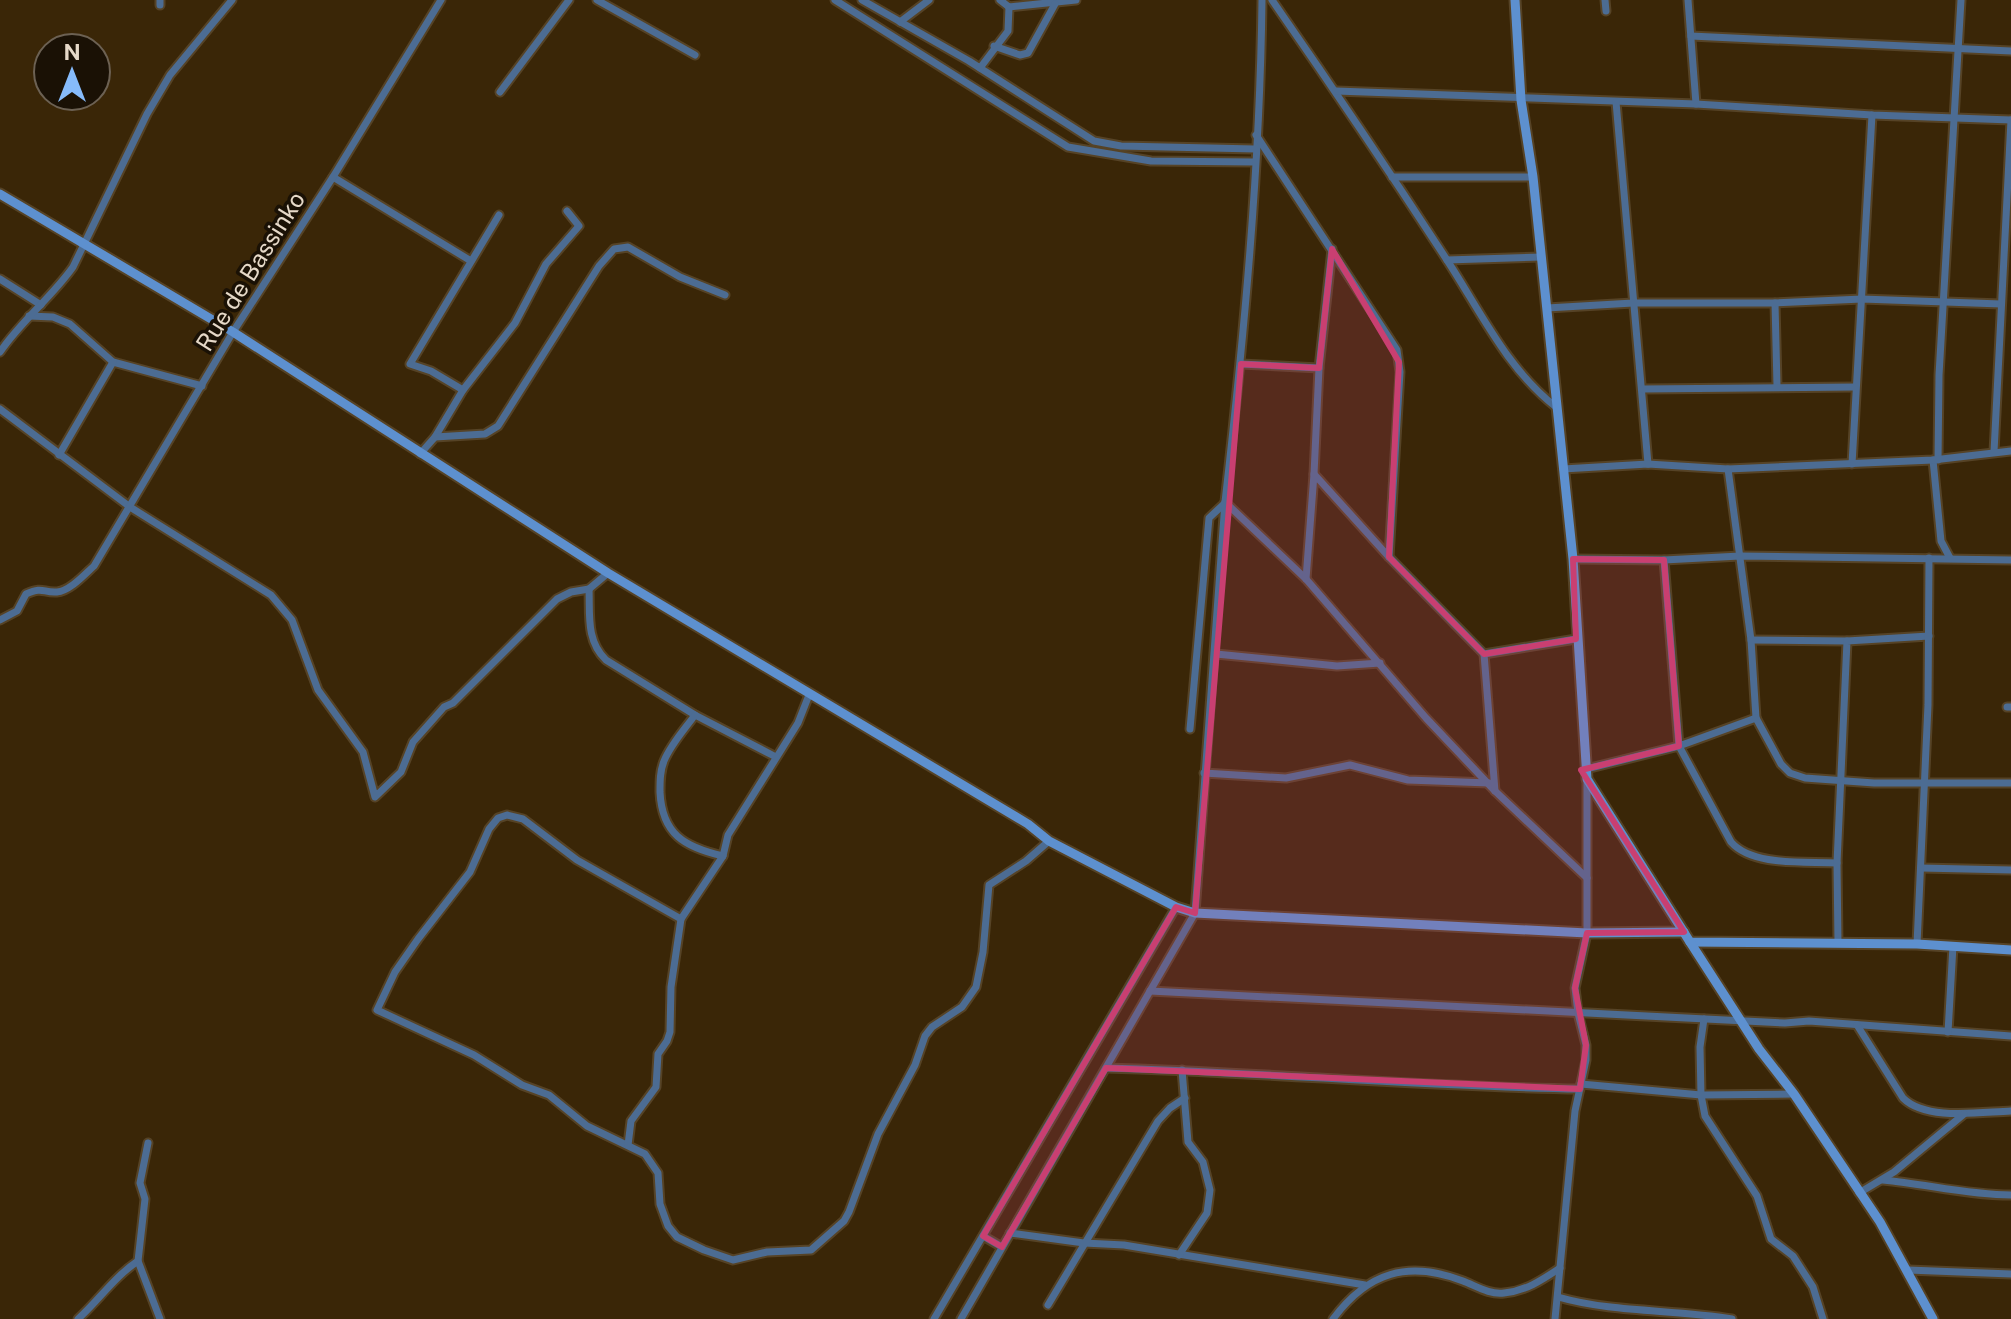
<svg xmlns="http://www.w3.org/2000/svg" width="2011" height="1319" font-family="'Public Sans',sans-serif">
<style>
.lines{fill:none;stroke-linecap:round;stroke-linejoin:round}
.street-casing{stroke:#564326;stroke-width:11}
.secondary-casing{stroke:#564326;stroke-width:13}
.street{stroke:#4c6c93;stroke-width:7}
.secondary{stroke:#5d90cf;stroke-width:9}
.marked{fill:#c93f71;fill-opacity:0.2;stroke:#c93f71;stroke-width:6;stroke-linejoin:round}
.labels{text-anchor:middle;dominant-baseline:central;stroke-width:7;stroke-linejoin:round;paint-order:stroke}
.street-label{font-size:24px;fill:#e6d9c8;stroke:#1a1105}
</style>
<rect width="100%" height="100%" fill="#3a2607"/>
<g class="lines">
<!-- street casing -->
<g class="street-casing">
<g id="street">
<polyline points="597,0 695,55"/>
<polyline points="835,0 1068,147 1151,161 1254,162"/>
<polyline points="862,0 969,61 1094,141 1121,146 1255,149"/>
<polyline points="1000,0 1009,7 1076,0"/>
<path d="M1262 0C1260 168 1244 336 1225 502L1306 579 1426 718 1495 791 1587 878"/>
<path d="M1272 0C1331 85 1389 171 1445 257 1480 310 1506 368 1556 407"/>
<polyline points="1605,0 1606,11"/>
<polyline points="1688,0 1696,104"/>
<polyline points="160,5 160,0"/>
<polyline points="900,22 929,0"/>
<polyline points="1691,36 2011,51"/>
<polyline points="994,46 1020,55 1028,53 1055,4"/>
<polyline points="980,68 1008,31 1009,7"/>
<polyline points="1336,91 1696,104 1872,115 2011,120"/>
<polyline points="500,92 569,0"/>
<polyline points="1616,102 1648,464"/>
<polyline points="1256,135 1397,350 1400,372 1389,557"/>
<polyline points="333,177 471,261"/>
<polyline points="1392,177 1533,177"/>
<polyline points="1447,260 1541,257"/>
<polyline points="0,279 41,305"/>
<polyline points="1775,303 1777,386"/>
<polyline points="1547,308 1633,303 1775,303 1862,299 2001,304"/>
<polyline points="29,316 53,317 70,324 113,362 202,386"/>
<path d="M0 352C21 321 51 298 73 267L147 114 170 75 232 0"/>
<polyline points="1241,364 1319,368"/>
<polyline points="1643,389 1855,387"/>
<polyline points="463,390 431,371 410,364 499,215"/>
<polyline points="0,409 130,507 271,595 292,620 318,690 363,752 375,797 401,772 413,742 444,707 453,703 557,599 571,592 589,589 608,573"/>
<polyline points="435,437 463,390 515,323 546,264 579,226 567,211"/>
<polyline points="1994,452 2011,120"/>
<polyline points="420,454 435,437 485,434 498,426 599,266 614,249 628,247 680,277 725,295"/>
<polyline points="59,455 113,362"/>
<polyline points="1933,460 1941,541 1950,558"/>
<polyline points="1938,460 1939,375 1961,0"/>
<polyline points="1852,464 1872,115"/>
<polyline points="1563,469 1648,464 1728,469 1933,460 2011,451"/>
<polyline points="1728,469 1751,640 1756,718"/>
<polyline points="1314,474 1319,368 1332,249"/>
<polyline points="1573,559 1664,560 1740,556 2011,560"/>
<polyline points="1664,560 1679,746 1756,718 1781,764 1790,773 1805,778 1874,783 2011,783"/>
<polyline points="1306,579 1314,474 1389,557 1484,654"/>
<path d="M589 589C590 615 586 641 606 660L695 715"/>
<path d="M0 620 17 611 26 594C44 586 42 593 57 592 70 591 85 574 94 566L233 332 333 177 441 0"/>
<polyline points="1751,640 1847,641"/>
<polyline points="1216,654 1337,666 1380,663"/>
<polyline points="809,695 798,723 728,835 723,856 681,919 577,860 523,819 507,815 498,818 489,829 470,872 418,939 395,972 377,1010 474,1055 522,1085 549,1095 587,1126 645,1154 658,1173 660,1204 668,1226 677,1237 704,1250 733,1260 767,1252 811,1250 844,1221 849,1212 878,1134 915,1065 925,1036 932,1027 962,1007 976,987 983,952 989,885 1026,861 1049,841"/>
<polyline points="2007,707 2011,707"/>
<polyline points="1190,729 1209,518 1225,503"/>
<path d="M1586 769 1679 746 1731 842C1753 867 1806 861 1837 863"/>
<polyline points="1204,773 1286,778 1350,765 1408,780 1489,783"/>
<polyline points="1495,791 1484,654 1576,639"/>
<path d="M723 856C684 847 662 834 660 792 660 781 660 771 664 761 671 744 684 730 695 715L776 757"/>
<polyline points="1921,868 2011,870"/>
<polyline points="1838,943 1837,863 1847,641 1929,636"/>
<polyline points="1917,944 1928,705 1929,558"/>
<polyline points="1150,991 1785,1023 1809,1021 2011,1036"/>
<polyline points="1704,1019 1700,1047 1701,1095 1705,1116 1757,1196 1771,1239 1793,1256 1813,1287 1823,1319"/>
<path d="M1857 1025 1903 1098C1926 1121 1980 1112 2011 1111"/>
<polyline points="1948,1032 1953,946"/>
<path d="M1106 1068C1264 1072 1422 1087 1580 1089"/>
<polyline points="1581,1084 1701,1095 1794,1094"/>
<polyline points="628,1145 631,1121 656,1087 658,1054 667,1041 670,1032 671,987 681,919"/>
<path d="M1883 1180C1926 1184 1968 1195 2011 1195"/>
<polyline points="1859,1193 1894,1172 1964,1114"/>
<polyline points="1010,1233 1084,1243 1124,1245 1365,1285"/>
<polyline points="983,1236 1002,1247"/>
<polyline points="1179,1255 1207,1213 1210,1190 1203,1162 1188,1142 1182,1070"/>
<polyline points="138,1261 160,1319"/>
<polyline points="1908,1270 2011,1274"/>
<path d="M1558 1297C1614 1313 1674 1309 1732 1319"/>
<polyline points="1048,1305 1158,1121 1170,1108 1185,1098"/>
<path d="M78 1319C99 1300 114 1277 138 1261L145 1199 140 1183 148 1143"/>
<polyline points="934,1319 1176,907"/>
<polyline points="961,1319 1195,913 1225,502"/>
<path d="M1333 1319C1368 1272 1408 1260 1463 1281 1476 1286 1490 1295 1504 1293 1526 1291 1542 1280 1560 1268"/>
<polyline points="1555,1319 1575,1111 1586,1060 1586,1045 1578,1013 1575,988 1587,933 1587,779"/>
</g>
</g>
<!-- secondary casing -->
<g class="secondary-casing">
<g id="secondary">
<polyline points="1515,0 1521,100 1533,177 1573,559 1587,779 1690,942 1917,944 2011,950"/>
<polyline points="0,194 233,332 608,573 1028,824 1049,841 1176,907 1195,913 1587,933 1684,932"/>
<polyline points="1690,942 1759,1049 1794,1094 1880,1222 1933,1319"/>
</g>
</g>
<!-- street -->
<use href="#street" class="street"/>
<!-- secondary -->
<use href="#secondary" class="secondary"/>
</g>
<!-- marked area -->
<path class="marked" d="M1332 249 1399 362 1389 557 1484 654 1576 639 1573 559 1664 560 1679 746 1581 770 1684 932 1587 933 1575 988 1586 1045 1580 1089 1106 1068 1002 1247 983 1236 1176 907 1195 913 1241 364 1319 368Z"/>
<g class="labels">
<!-- street labels -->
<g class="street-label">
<text transform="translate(250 271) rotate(-58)">Rue de Bassinko</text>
</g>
</g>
<!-- north arrow -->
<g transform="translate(72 72)"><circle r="38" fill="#1a1105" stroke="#6c6153" stroke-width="2"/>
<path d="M0-6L14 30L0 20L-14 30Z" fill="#86bbfb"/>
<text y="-12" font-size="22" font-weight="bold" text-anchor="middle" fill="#e6d9c8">N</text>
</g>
</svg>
